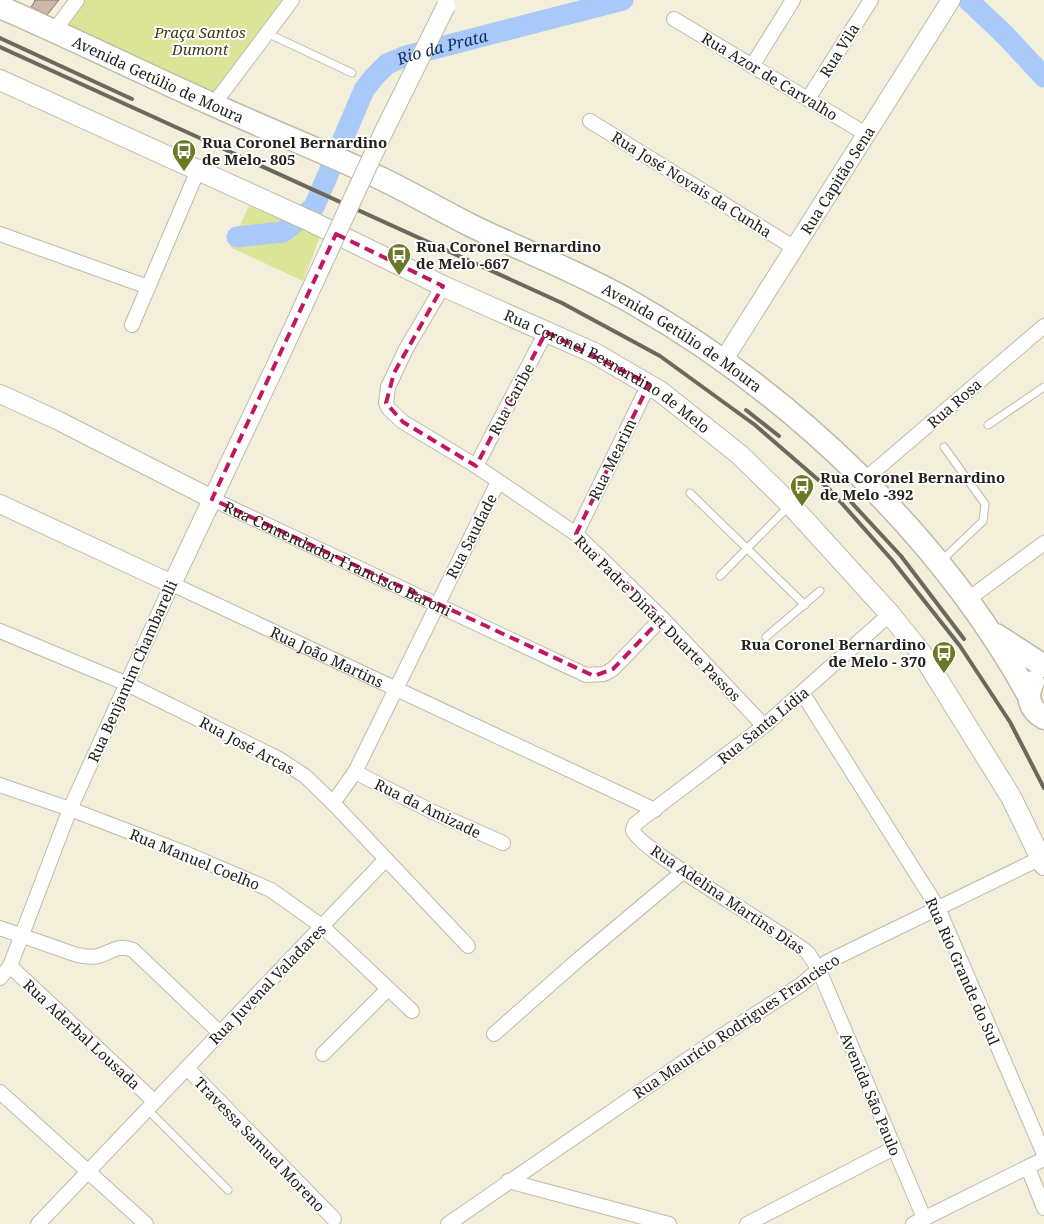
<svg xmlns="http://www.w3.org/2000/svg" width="1044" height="1224" font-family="'Noto Serif',serif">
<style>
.green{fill:#dce497}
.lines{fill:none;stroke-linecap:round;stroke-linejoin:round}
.river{stroke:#a9caf9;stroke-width:21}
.building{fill:#ccb7ad;stroke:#88756b}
.service-casing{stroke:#bfbaa7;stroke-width:9}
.minor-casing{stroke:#bfbaa7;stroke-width:16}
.tertiary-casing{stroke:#bfbaa7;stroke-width:20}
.secondary-casing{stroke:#bfbaa7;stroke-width:22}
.primary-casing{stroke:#bfbaa7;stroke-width:25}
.service{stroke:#fff;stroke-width:7}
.minor{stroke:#fff;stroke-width:14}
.tertiary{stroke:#fff;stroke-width:18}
.secondary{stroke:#fff;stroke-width:20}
.primary{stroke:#fff;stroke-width:22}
.rail{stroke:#6b685d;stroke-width:4}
.tertiary-bridge-casing{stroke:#bfbaa7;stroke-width:20;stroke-linecap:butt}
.tertiary-bridge{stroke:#fff;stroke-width:18}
.marked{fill:none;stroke:#c2185b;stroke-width:4;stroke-dasharray:10 6;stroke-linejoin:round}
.labels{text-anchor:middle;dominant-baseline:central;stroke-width:4;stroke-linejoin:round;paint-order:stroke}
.park-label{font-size:15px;font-style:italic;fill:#3a3d13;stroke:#fff}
.street-label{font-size:15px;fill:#23211a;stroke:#fff}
.poi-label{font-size:15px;font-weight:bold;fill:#23211a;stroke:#fff;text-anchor:start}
.water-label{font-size:16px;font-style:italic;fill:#0b2e5d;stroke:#fff}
</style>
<rect width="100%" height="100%" fill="#f4efdb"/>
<!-- green -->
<g class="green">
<polygon points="85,0 282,0 214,92 67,25"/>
<polygon points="249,206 320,237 303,281 230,247"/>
</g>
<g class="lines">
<!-- river -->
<g class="river">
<polyline points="968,0 1005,35 1044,77"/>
<path id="s1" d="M237 237 283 232 314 207 364 90 374 77 387 64 406 56 623 0"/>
</g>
</g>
<!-- building -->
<polygon class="building" points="34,0 59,0 47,15 31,7 35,1"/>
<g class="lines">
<!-- service casing -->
<g class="service-casing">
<g id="service">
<polyline points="267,33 352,73"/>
<polyline points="988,425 1044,387"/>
<polyline points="690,493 805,605"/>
<polyline points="940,562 983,521 985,504 944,447"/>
<polyline points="720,576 790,505"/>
<polyline points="766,637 820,591"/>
<polyline points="148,1110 228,1190"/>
</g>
</g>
<!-- minor casing -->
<g class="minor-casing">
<g id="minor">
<polyline points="674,19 866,134"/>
<polyline points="54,31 77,0"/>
<polyline points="752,66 793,0"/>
<polyline points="808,99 871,0"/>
<polyline points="213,105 292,0"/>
<polyline points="590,121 793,247"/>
<polyline points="0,234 148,287"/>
<polyline points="443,286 406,349 388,387 386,403 389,409 403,422 476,466 576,534 662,618 764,726"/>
<polyline points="132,325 198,170"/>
<polyline points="476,466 546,332"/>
<polyline points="864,480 1044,326"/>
<path id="s2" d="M212 499 586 675 604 674 613 669 662 618"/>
<polyline points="576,534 649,384"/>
<polyline points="967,600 1044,543"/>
<path d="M890 614 764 726 635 824 633 830C638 850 782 931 808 953L819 970 924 1218"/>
<polyline points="0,631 125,683 279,759 305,776 333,803 468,946"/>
<polyline points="803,694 938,908 1044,1154"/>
<polyline points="355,772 431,811 503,843"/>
<polyline points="0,785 70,809 185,853 271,890 323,927 412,1011"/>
<polyline points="333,803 355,772 498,482"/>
<path d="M0 928 77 955C85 956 91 958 98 956 112 952 117 944 133 950L219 1032"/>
<polyline points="10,966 154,1101"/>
<path id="s3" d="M0 978 10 966 70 809 172 584 655 810"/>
<polyline points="494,1034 579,959 684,871"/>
<polyline points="323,1054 388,989"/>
<polyline points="187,1068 334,1219"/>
<polyline points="0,1092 146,1224"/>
<polyline points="1028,1168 1044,1208"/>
<polyline points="508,1181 669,1224"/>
<polyline points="38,1224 386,859"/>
<polyline points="448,1224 717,1039 802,984 827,962 1041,858"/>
<polyline points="747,1224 894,1148"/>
<polyline points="913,1224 1044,1159"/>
</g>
</g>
<!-- tertiary casing -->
<g class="tertiary-casing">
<g id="tertiary">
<path id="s4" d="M723 361 951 0"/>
<polyline points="0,394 57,420 212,499"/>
<polyline points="0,504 172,584 275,367"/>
</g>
</g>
<!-- secondary casing -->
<g class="secondary-casing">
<g id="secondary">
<path id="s5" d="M0 80 312 222 443 286 594 353 661 392 740 455 790 504 890 614 922 654 1011 797 1044 865"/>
</g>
</g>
<!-- primary casing -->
<g class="primary-casing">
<g id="primary">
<path id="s6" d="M0 7C72 38 142 73 214 105 269 130 327 153 382 179 413 194 442 211 472 226 526 252 581 273 633 303 791 393 941 536 1029 696"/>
<polyline points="996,635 1044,666"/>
<path d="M1033 682C1025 696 1030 710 1044 718"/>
</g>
</g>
<!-- service -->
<use href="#service" class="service"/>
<!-- minor -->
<use href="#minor" class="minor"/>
<!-- tertiary -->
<use href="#tertiary" class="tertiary"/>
<!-- secondary -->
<use href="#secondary" class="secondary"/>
<!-- primary -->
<use href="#primary" class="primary"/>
<!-- rail -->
<g class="rail">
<polyline points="0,38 132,99"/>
<polyline points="0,47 562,303 660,356 755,425 830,490 892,560 960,646 1010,722 1044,788"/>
<polyline points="746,410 779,436"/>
<polyline points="851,502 901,556 964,639"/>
</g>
<!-- tertiary-bridge casing -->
<g class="tertiary-bridge-casing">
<polyline id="tertiary-bridge" points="275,367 384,131 446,6"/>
</g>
<!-- tertiary-bridge -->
<use href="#tertiary-bridge" class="tertiary-bridge"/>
</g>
<!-- marked area -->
<path class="marked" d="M336 234 443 286 394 373 386 403 403 422 476 466 546 332 649 384 576 534 662 618 613 669 594 676 212 499Z"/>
<!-- icons -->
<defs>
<g id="bus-pin" transform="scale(1.25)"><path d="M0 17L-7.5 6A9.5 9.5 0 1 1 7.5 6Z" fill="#6b7926" stroke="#fff"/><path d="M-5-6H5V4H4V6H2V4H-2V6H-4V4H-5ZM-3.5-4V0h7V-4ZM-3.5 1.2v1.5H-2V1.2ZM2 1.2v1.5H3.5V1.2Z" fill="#fff"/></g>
</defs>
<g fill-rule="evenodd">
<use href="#bus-pin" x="184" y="151"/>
<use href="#bus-pin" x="399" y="255"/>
<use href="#bus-pin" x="802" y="486"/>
<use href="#bus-pin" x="944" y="653"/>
</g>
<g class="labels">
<!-- park labels -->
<g class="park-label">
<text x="200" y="32">Praça Santos<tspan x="200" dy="17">Dumont</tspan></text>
</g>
<!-- street labels -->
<g class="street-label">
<text transform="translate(839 50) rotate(-58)">Rua Vila</text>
<text transform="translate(770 76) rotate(31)">Rua Azor de Carvalho</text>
<text stroke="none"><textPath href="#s6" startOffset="174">Avenida Getúlio de Moura</textPath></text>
<text stroke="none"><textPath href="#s4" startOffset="214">Rua Capitão Sena</textPath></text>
<text transform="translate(692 184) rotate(32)">Rua José Novais da Cunha</text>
<text stroke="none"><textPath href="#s6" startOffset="759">Avenida Getúlio de Moura</textPath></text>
<text stroke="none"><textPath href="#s5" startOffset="674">Rua Coronel Bernardino de Melo</textPath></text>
<text transform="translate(511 399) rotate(-62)">Rua Caribe</text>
<text transform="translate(954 403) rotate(-41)">Rua Rosa</text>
<text transform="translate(612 459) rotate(-64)">Rua Mearim</text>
<text transform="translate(471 536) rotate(-63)">Rua Saudade</text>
<text stroke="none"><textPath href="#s2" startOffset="139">Rua Comendador Francisco Baroni</textPath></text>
<text transform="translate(658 618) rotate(45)">Rua Padre Dinart Duarte Passos</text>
<text stroke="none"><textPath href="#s3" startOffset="602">Rua João Martins</textPath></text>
<text transform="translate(132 671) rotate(-66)">Rua Benjamim Chambarelli</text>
<text transform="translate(763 725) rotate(-39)">Rua Santa Lídia</text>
<text transform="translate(247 745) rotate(28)">Rua José Arcas</text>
<text transform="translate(428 808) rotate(26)">Rua da Amizade</text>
<text transform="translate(195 859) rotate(22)">Rua Manuel Coelho</text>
<text transform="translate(728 899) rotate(34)">Rua Adelina Martins Dias</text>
<text transform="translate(963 971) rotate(66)">Rua Rio Grande do Sul</text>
<text transform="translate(267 984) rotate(-46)">Rua Juvenal Valadares</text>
<text transform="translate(736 1026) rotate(-34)">Rua Maurício Rodrigues Francisco</text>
<text transform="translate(82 1034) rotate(43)">Rua Aderbal Lousada</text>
<text transform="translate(871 1094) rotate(67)">Avenida São Paulo</text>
<text transform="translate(260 1144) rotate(46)">Travessa Samuel Moreno</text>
</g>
<!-- poi labels -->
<g class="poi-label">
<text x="202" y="142">Rua Coronel Bernardino<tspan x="202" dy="17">de Melo- 805</tspan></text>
<text x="416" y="246">Rua Coronel Bernardino<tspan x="416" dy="17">de Melo -667</tspan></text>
<text x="820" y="477">Rua Coronel Bernardino<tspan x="820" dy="17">de Melo -392</tspan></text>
<text x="926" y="644" text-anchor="end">Rua Coronel Bernardino<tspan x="926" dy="17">de Melo - 370</tspan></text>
</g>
<!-- water labels -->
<g class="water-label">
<text stroke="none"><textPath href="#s1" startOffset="306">Rio da Prata</textPath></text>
</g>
</g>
</svg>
